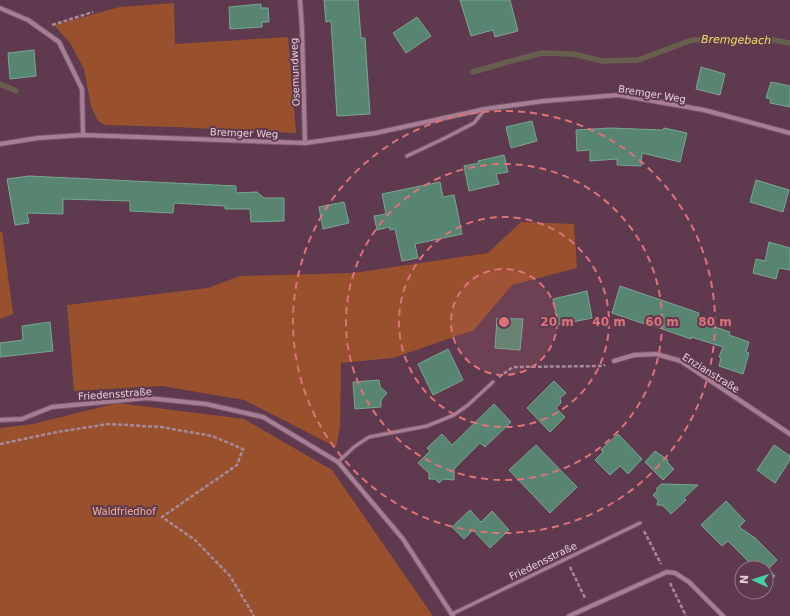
<svg xmlns="http://www.w3.org/2000/svg" width="790" height="616" font-family="'DejaVu Sans',sans-serif">
<style>
.green{fill:#98502d}
.lines{fill:none;stroke-linecap:round;stroke-linejoin:round}
.stream{stroke:#675f4d;stroke-width:5.5}
.building{fill:#578571;stroke:#78a792}
.lane-casing{stroke:#775869;stroke-width:5}
.street-casing{stroke:#775869;stroke-width:6}
.path{stroke:#a78a9a;stroke-width:2.5;stroke-dasharray:4 2;stroke-linecap:butt}
.lane{stroke:#a87e95;stroke-width:3}
.street{stroke:#a87e95;stroke-width:4}
.ring{fill:none;stroke:#dd7378;stroke-width:2;stroke-dasharray:7 5}
.labels{text-anchor:middle;dominant-baseline:central;stroke-width:4;stroke-linejoin:round;paint-order:stroke}
.street-label{font-size:10px;fill:#e5ceda;stroke:#5f3a4f}
.park-label{font-size:10px;fill:#f5b294;stroke:#5f3a4f}
.water-label{font-size:11px;font-style:italic;fill:#eae161;stroke:#5f3a4f}
.centre{fill:#dd7378;stroke:#5f3a4f;stroke-width:2}
.ring-label{font-size:12px;text-anchor:middle;font-weight:bold;fill:#dd7378;stroke:#5f3a4f;stroke-width:4;stroke-linejoin:round;paint-order:stroke}
</style>
<rect width="100%" height="100%" fill="#5f3a4f"/>
<!-- green -->
<g class="green">
<polygon points="174,3 175,44 288,37 296,133 173,127 105,125 98,121 91,106 84,69 70,43 54,25 120,7"/>
<polygon points="521,222 574,224 577,268 512,285 474,330 393,358 341,363 340,426 336,447 244,400 162,386 74,391 67,305 208,288 240,276 353,273 488,253"/>
<polygon points="2,231 13,314 0,319 0,232"/>
<polygon points="118,403 244,419 332,470 433,616 0,616 0,428 33,424"/>
</g>
<g class="lines">
<!-- stream -->
<g class="stream">
<polyline points="473,72 504,63 542,53 573,54 603,61 638,60 692,40 767,39 790,43"/>
<polyline points="0,84 16,91"/>
</g>
</g>
<!-- building -->
<g class="building">
<polygon points="324,0 358,0 361,38 365,38 370,114 337,116 331,21 326,22"/>
<polygon points="460,0 510,0 518,31 495,37 493,30 471,36"/>
<polygon points="261,4 261,8 268,8 269,22 262,22 262,27 230,29 229,7"/>
<polygon points="417,17 431,36 406,53 393,33"/>
<polygon points="34,50 36,76 10,79 8,53"/>
<polygon points="701,67 725,74 720,95 696,89"/>
<polygon points="771,82 790,86 790,107 770,103 771,99 766,98"/>
<polygon points="532,121 537,141 511,148 506,127"/>
<polygon points="610,128 663,130 664,128 687,133 680,162 642,153 641,166 617,165 617,159 590,161 590,150 577,151 576,130"/>
<polygon points="504,155 508,172 496,174 499,184 469,191 464,166 479,163 478,161"/>
<polygon points="29,176 236,186 236,193 257,192 264,198 284,198 284,221 251,222 250,209 225,209 225,206 174,203 173,213 130,211 130,201 63,199 63,214 27,213 29,223 15,225 7,179"/>
<polygon points="756,180 789,190 783,212 750,202"/>
<polygon points="440,182 443,197 454,195 462,234 415,244 418,258 402,261 395,229 390,230 389,227 377,230 374,216 386,214 382,194"/>
<polygon points="344,202 349,223 323,229 319,207"/>
<polygon points="769,242 790,248 790,270 779,268 776,279 753,273 756,259 765,261"/>
<polygon points="620,286 699,313 697,321 730,332 729,335 749,342 746,352 749,353 743,374 719,366 721,358 719,357 723,347 691,337 691,339 645,323 645,324 612,313"/>
<polygon points="587,291 592,318 558,325 553,299"/>
<polygon points="497,318 523,319 520,350 495,348"/>
<polygon points="50,322 53,351 0,357 0,343 23,340 22,326"/>
<polygon points="448,349 463,380 433,395 418,364"/>
<polygon points="379,380 380,387 387,393 381,400 381,407 355,409 353,382"/>
<polygon points="554,381 566,393 560,398 561,403 556,408 565,417 550,432 527,408"/>
<polygon points="494,404 511,422 485,447 480,443 454,469 454,480 443,479 439,483 435,479 429,479 429,473 418,463 430,451 427,448 442,434 452,445"/>
<polygon points="618,434 642,459 628,474 620,466 610,475 595,460 603,452 601,450"/>
<polygon points="536,445 577,487 550,513 509,470"/>
<polygon points="774,445 790,456 790,460 775,483 757,470"/>
<polygon points="655,451 668,460 667,462 674,469 663,480 645,462"/>
<polygon points="661,484 698,485 684,498 686,500 671,514 662,505 657,505 658,500 653,495 657,491 657,488"/>
<polygon points="726,501 745,521 739,527 755,538 777,560 768,569 775,576 766,585 766,568 747,568 751,564 728,541 722,546 701,525"/>
<polygon points="470,510 481,522 492,511 509,530 490,548 473,530 464,539 452,527"/>
</g>
<g class="lines">
<!-- lane casing -->
<g class="lane-casing">
<g id="lane">
<polyline points="407,156 445,138 474,123 485,109"/>
<polyline points="338,462 354,447 369,437 427,426 454,415 468,405 493,382"/>
<polyline points="452,614 640,523"/>
</g>
</g>
<!-- street casing -->
<g class="street-casing">
<g id="street">
<polyline points="300,0 302,28 305,143"/>
<polyline points="0,8 28,20 59,42 82,89 83,135"/>
<polyline points="0,144 38,138 83,135 305,143 376,133 485,109 544,101 619,95 704,110 790,133"/>
<polyline points="614,361 634,355 656,354 681,361 790,434"/>
<polyline points="0,420 22,419 52,407 147,398 206,404 263,417 338,462 403,539 453,616"/>
<polyline points="569,616 667,572 675,573 689,582 723,616"/>
</g>
</g>
<!-- path -->
<g class="path">
<polyline points="52,25 93,12"/>
<polyline points="499,377 513,367 603,366 605,365"/>
<polyline points="0,444 57,432 109,424 161,427 212,436 243,449 237,465 162,517 195,540 230,576 254,616"/>
<polyline points="644,531 661,564"/>
<polyline points="570,567 585,598"/>
<polyline points="670,583 686,616"/>
</g>
<!-- lane -->
<use href="#lane" class="lane"/>
<!-- street -->
<use href="#street" class="street"/>
</g>
<!-- distance rings -->
<circle cx="504" cy="322" r="53" fill="#dd7378" fill-opacity=".12"/>
<g class="ring">
<circle cx="504" cy="322" r="53"/>
<circle cx="504" cy="322" r="105"/>
<circle cx="504" cy="322" r="158"/>
<circle cx="504" cy="322" r="211"/>
</g>
<g class="labels">
<!-- street labels -->
<g class="street-label">
<text transform="translate(295 72) rotate(-92)">Osemundweg</text>
<text transform="translate(652 94) rotate(9)">Bremger Weg</text>
<text transform="translate(244 133) rotate(2)">Bremger Weg</text>
<text transform="translate(711 373) rotate(32)">Enzianstraße</text>
<text transform="translate(115 394) rotate(-4)">Friedensstraße</text>
<text transform="translate(543 561) rotate(-26)">Friedensstraße</text>
</g>
<!-- park labels -->
<g class="park-label">
<text x="124" y="511">Waldfriedhof</text>
</g>
<!-- water labels -->
<g class="water-label">
<text transform="translate(736 40) rotate(1)">Bremgebach</text>
</g>
</g>
<circle cx="504" cy="322" r="6" class="centre"/>
<g class="ring-label">
<text x="557" y="326">20 m</text>
<text x="609" y="326">40 m</text>
<text x="662" y="326">60 m</text>
<text x="715" y="326">80 m</text>
</g>
<!-- north arrow -->
<g transform="translate(754 580) rotate(273)"><circle r="19" fill="#5f3a4f" stroke="#957587"/>
<path d="M0-3L7 15L0 10L-7 15Z" fill="#41d4a1"/>
<text y="-6" font-size="11" font-weight="bold" text-anchor="middle" fill="#e5ceda">N</text>
</g>
</svg>
